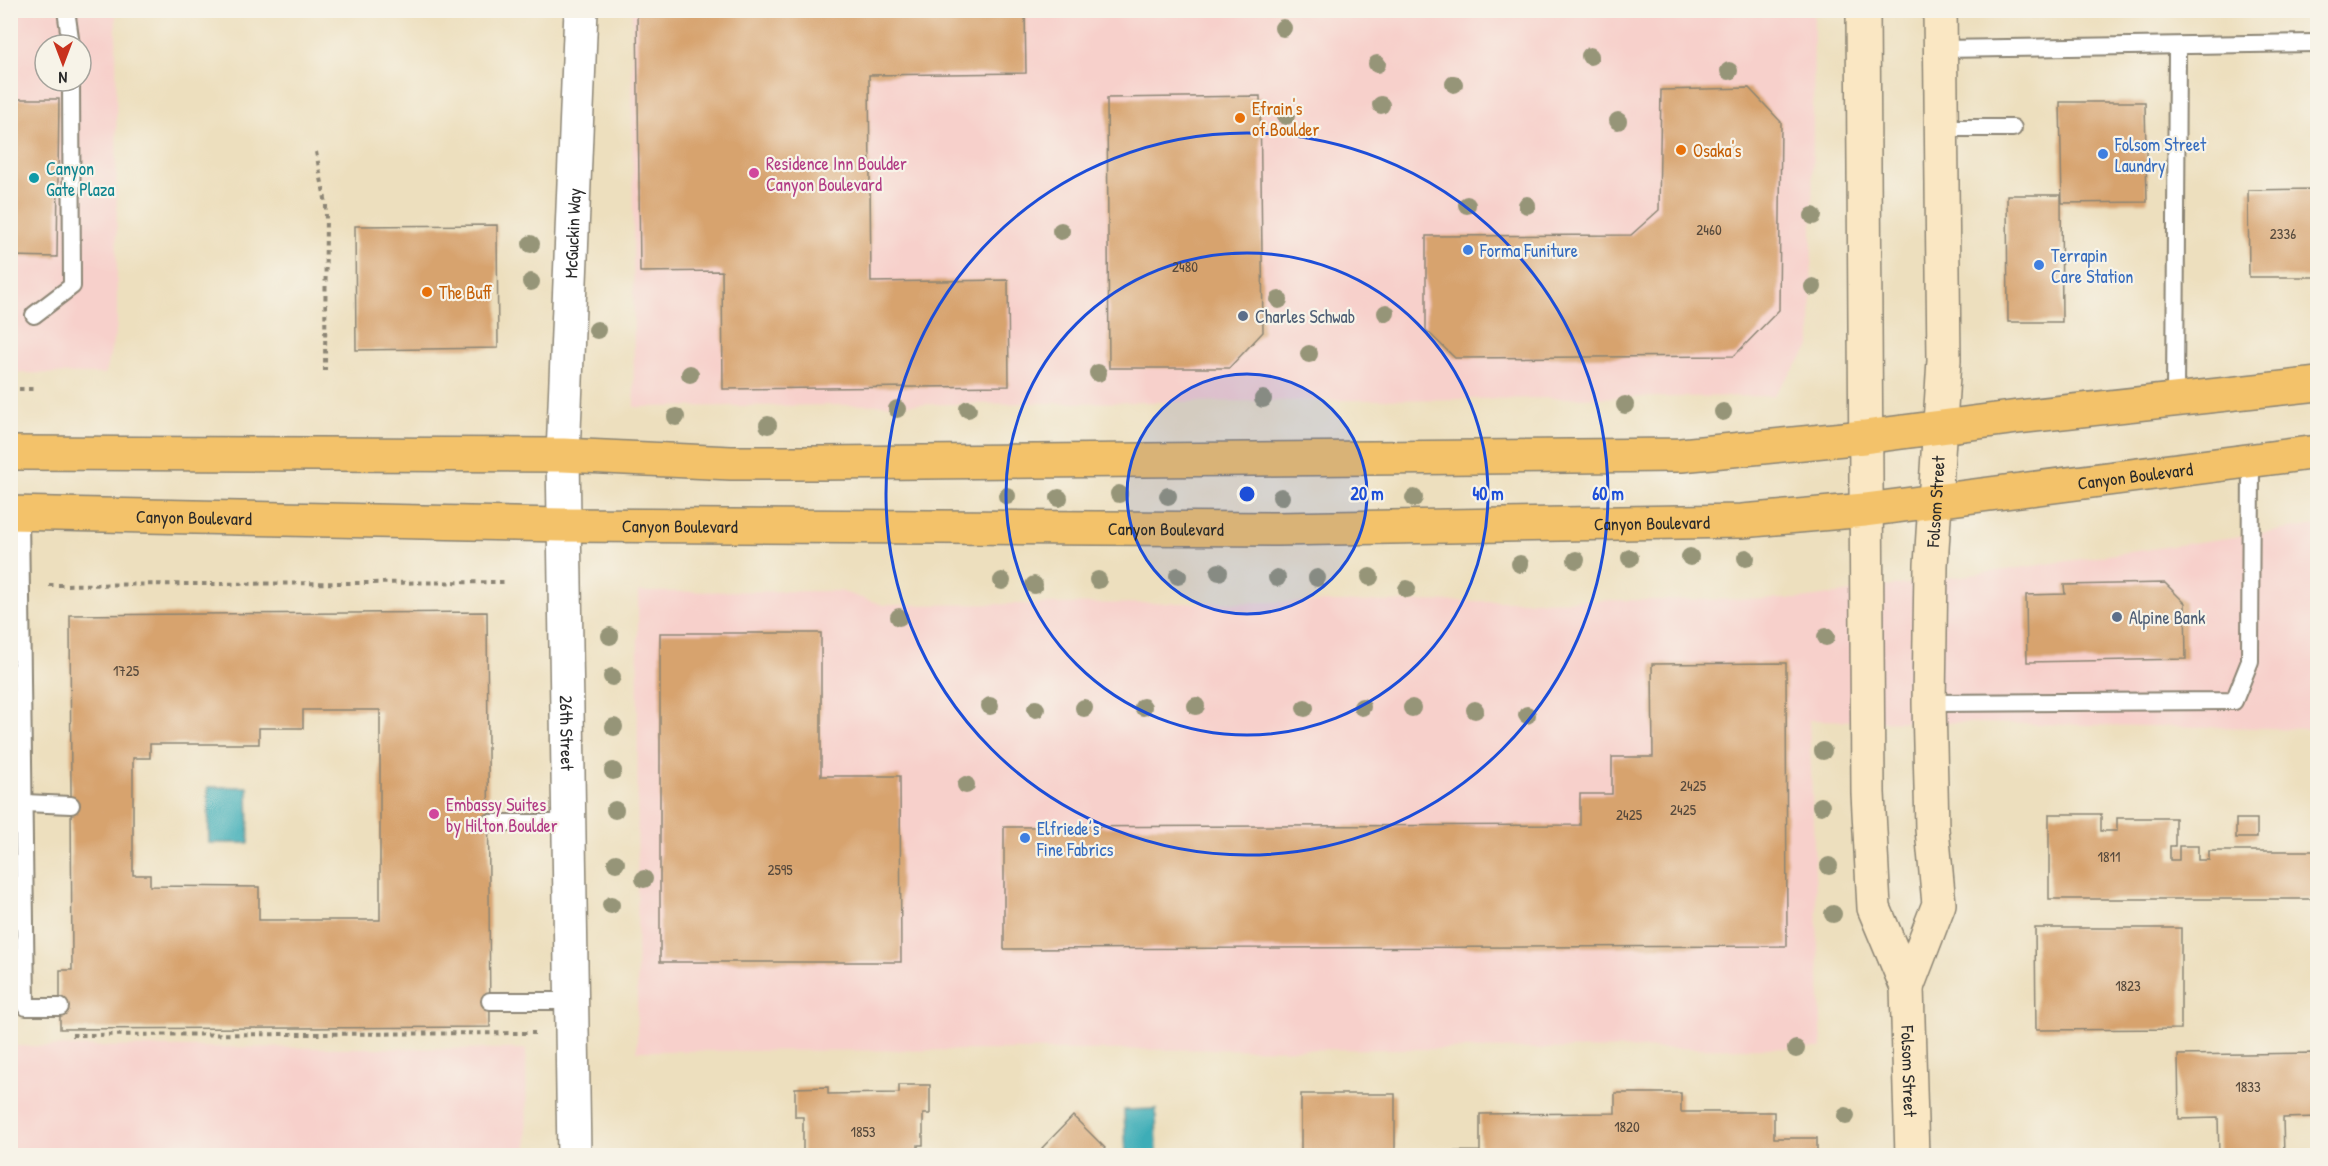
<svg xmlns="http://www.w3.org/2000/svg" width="2328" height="1166" font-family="'Patrick Hand',sans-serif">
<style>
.built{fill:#f7d0cb;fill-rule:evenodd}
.water{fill:#3cadb7;stroke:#346c71;stroke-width:1.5}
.building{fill:#d7a36e;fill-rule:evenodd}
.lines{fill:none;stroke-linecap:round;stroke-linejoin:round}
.service-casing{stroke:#8c8574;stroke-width:20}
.minor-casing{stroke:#8c8574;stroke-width:36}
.tertiary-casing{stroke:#8c8574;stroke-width:36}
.secondary-casing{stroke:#8c8574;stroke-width:36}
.primary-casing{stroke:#8c8574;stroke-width:36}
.path{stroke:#8c8574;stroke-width:4;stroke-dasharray:4.5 4.5;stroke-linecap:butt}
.service{stroke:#fff;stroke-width:16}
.minor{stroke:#fff;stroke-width:33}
.tertiary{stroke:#fff;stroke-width:33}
.secondary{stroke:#fae7c3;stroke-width:33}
.primary{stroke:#f3c26a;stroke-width:33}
.tree{fill:#969578}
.ring{fill:none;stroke:#1d4ed8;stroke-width:3}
.food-dot{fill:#e8710a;stroke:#f7f3e8;stroke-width:2}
.shop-dot{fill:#3f7fe0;stroke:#f7f3e8;stroke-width:2}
.hotel-dot{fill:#d1479c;stroke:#f7f3e8;stroke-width:2}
.culture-dot{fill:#0f9aa8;stroke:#f7f3e8;stroke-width:2}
.service-dot{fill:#5c6f8a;stroke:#f7f3e8;stroke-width:2}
.labels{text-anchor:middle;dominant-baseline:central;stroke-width:4.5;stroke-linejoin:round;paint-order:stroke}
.number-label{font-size:15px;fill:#56493c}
.food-label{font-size:18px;fill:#c56008;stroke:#f7f3e8;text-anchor:start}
.shop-label{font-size:18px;fill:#366cbe;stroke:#f7f3e8;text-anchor:start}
.hotel-label{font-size:18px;fill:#b23c85;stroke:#f7f3e8;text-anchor:start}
.culture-label{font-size:18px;fill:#0d838f;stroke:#f7f3e8;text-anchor:start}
.street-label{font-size:18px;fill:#2b2b2b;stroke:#f7f3e8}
.service-label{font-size:18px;fill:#4e5e75;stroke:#f7f3e8;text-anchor:start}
.centre{fill:#1d4ed8;stroke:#f7f3e8;stroke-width:3}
.ring-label{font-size:18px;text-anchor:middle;font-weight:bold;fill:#1d4ed8;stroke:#f7f3e8;stroke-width:4.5;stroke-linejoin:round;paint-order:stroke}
</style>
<rect width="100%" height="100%" fill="#f7f3e8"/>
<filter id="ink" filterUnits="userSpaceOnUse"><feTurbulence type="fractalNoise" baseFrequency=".0167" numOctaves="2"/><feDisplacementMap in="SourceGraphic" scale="12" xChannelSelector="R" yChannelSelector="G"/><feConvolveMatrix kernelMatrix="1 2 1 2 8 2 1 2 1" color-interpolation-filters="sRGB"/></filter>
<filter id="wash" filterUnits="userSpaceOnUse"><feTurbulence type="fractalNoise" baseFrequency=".008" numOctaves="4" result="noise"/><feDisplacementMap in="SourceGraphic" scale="24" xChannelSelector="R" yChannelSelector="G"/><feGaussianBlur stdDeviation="1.35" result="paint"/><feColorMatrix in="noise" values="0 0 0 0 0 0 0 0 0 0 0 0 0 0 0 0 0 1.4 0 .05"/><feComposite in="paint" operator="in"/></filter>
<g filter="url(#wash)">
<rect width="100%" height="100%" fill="#eddfbe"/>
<!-- built -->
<g class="built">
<path d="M11 11H116L117 326 105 374 11 373ZM45 45H81V81H45Z"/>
<polygon points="632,11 1814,11 1811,346 1773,396 634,407"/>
<polygon points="2317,525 2317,729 1809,720 1822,1048 637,1051 638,592 840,591 883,605 1802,599"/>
<polygon points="11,1046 526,1049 527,1155 11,1155"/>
</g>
<!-- water -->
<g class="water">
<polygon points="208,787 248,787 249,843 209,843"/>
<polygon points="1156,1109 1157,1155 1126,1155 1124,1110"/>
</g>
<g id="blocks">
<!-- building -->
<g class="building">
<polygon points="637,10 1025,10 1026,73 869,75 871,282 1008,280 1009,386 723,389 722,271 640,272"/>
<polygon points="1749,88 1781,122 1779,310 1734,356 1455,358 1426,330 1426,236 1631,235 1659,210 1661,90"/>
<polygon points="1260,96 1263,332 1229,368 1109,368 1107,98"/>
<polygon points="10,99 59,99 57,257 10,256"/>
<polygon points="2060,102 2145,102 2147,202 2062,203"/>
<polygon points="2318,189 2318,277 2249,277 2248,190"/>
<polygon points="2007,195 2061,195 2062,322 2008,322"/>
<polygon points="497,225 498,348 356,350 355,226"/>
<polygon points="2165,583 2185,603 2186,659 2027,662 2026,595 2065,594 2064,585"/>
<path d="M487 612 490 1027 60 1029V970H72L70 615ZM303 710H380V920H259V887L150 886V875H133V758H150V744H259V728H303Z"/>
<polygon points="660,633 821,633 821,776 900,776 901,962 660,962"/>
<polygon points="1786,663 1787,946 1004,949 1004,827 1580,825 1580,794 1612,794 1612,757 1653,757 1652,664"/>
<polygon points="2049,814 2101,814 2101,831 2117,831 2117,818 2175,818 2175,846 2170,846 2170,860 2179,860 2179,846 2198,846 2198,860 2209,860 2209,851 2318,851 2318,899 2049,899"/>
<rect x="2236" y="819" width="21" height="19"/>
<polygon points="2035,928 2181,928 2181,1029 2036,1030"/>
<polygon points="2318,1053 2318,1117 2283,1118 2284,1156 2219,1156 2218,1118 2179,1119 2178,1055"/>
<polygon points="899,1085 930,1085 930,1114 923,1114 923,1145 918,1145 918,1156 803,1156 803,1117 795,1117 795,1088 828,1087 828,1094 899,1093"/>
<polygon points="1615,1093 1681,1093 1681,1112 1774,1112 1774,1138 1817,1138 1817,1156 1301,1156 1301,1094 1395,1094 1395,1152 1480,1151 1480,1114 1615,1113"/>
<polygon points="1073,1116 1105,1148 1098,1156 1049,1156 1042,1148"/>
</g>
</g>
</g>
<g filter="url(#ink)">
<use href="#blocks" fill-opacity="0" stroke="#8c8574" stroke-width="1.5"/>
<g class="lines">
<!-- service casing -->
<g class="service-casing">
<g id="service">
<polyline points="66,10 71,45"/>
<polyline points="1941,49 2318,43"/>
<polyline points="1941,128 2013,128"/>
<polyline points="34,315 72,286 71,81"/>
<polyline points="2175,399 2177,47"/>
<polyline points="20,514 26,1007 60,1007"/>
<polyline points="1929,703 2234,701 2250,661 2251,460"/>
<polyline points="24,803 71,805"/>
<polyline points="489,823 567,823"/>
<polyline points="490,1001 572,1001"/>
</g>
</g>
<!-- minor casing -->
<g class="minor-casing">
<g id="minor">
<path id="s1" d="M563 455 581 10"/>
</g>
</g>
<!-- tertiary casing -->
<g class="tertiary-casing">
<g id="tertiary">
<path id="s2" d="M563 455 574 1156"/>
</g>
</g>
<!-- secondary casing -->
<g class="secondary-casing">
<g id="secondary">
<path id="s3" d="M1863 10 1868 793 1874 908 1907 987 1912 1156"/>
<path id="s4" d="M1907 987 1939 904 1932 829 1929 703 1931 565 1944 360 1940 10"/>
</g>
</g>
<!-- primary casing -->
<g class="primary-casing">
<g id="primary">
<polyline points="10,453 563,455 731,463 824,463 1681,455 1864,437 2018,417 2318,384"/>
<path id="s5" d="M10 513 563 525 1277 529 1742 521 1865 510 2318 452"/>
</g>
</g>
<!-- path -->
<g class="path">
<polyline points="316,152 326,204 325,371"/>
<polyline points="10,389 36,389"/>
<polyline points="49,585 507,582"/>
<polyline points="72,1035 535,1033"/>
</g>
<!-- service -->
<use href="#service" class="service"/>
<!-- minor -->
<use href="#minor" class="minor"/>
<!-- tertiary -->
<use href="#tertiary" class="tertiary"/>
<!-- secondary -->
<use href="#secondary" class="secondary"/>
<!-- primary -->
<use href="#primary" class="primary"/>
</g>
<!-- trees -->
<g class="tree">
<circle cx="1283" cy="28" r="9"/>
<circle cx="1590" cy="56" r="9"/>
<circle cx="1377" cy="64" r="9"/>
<circle cx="1729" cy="71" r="9"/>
<circle cx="1454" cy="84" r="9"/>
<circle cx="1381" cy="105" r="9"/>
<circle cx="1286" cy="116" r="9"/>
<circle cx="1618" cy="121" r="9"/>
<circle cx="1467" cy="205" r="9"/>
<circle cx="1527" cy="205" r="9"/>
<circle cx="1813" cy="216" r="9"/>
<circle cx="1061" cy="231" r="9"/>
<circle cx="531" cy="244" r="9"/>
<circle cx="531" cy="282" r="9"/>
<circle cx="1813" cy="287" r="9"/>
<circle cx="1279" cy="300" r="9"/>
<circle cx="1386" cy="313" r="9"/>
<circle cx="597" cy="330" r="9"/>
<circle cx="1309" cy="354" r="9"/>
<circle cx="1098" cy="373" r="9"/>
<circle cx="690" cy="374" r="9"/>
<circle cx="1263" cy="399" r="9"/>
<circle cx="1625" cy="405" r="9"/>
<circle cx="897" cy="409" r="9"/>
<circle cx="968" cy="409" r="9"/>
<circle cx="1723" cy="412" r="9"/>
<circle cx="676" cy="417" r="9"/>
<circle cx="768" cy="425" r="9"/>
<circle cx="1119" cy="494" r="9"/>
<circle cx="1007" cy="496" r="9"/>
<circle cx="1168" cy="496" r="9"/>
<circle cx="1281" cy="497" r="9"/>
<circle cx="1059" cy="498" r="9"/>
<circle cx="1414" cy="498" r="9"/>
<circle cx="1690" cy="557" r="9"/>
<circle cx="1630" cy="558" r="9"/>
<circle cx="1746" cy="558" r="9"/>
<circle cx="1576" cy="560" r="9"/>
<circle cx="1520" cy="564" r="9"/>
<circle cx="1219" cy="572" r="9"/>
<circle cx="1178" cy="576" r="9"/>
<circle cx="1370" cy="577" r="9"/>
<circle cx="1277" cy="578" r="9"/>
<circle cx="1317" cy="578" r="9"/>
<circle cx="1098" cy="580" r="9"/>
<circle cx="1002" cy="581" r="9"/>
<circle cx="1034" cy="585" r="9"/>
<circle cx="1407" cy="589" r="9"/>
<circle cx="899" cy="617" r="9"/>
<circle cx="610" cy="636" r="9"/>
<circle cx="1826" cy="637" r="9"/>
<circle cx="612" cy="677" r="9"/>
<circle cx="990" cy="706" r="9"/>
<circle cx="1196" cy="706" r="9"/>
<circle cx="1143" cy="707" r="9"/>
<circle cx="1362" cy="707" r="9"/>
<circle cx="1084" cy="708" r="9"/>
<circle cx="1305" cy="708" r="9"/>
<circle cx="1412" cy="708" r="9"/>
<circle cx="1036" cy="709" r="9"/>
<circle cx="1475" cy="710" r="9"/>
<circle cx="1527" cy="715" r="9"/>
<circle cx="614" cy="727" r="9"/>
<circle cx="1823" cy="751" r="9"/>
<circle cx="613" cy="771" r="9"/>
<circle cx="966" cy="785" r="9"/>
<circle cx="1821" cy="806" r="9"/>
<circle cx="615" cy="810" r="9"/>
<circle cx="616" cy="863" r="9"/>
<circle cx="1829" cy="866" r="9"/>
<circle cx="644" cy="879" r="9"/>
<circle cx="611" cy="905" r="9"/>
<circle cx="1833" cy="914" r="9"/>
<circle cx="1796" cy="1049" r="9"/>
<circle cx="1846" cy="1116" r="9"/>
</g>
</g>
<!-- distance rings -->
<circle cx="1247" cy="494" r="120" fill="#1d4ed8" fill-opacity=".12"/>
<g class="ring">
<circle cx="1247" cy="494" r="120"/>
<circle cx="1247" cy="494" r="241"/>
<circle cx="1247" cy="494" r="361"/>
</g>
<!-- markers -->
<g class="food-dot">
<circle cx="1240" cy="118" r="6"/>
<circle cx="1681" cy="150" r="6"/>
<circle cx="427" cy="292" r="6"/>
</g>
<g class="shop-dot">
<circle cx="2103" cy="154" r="6"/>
<circle cx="1468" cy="250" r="6"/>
<circle cx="2039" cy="265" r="6"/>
<circle cx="1025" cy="838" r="6"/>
</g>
<g class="hotel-dot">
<circle cx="754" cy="173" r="6"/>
<circle cx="434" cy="814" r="6"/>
</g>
<circle class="culture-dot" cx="34" cy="178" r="6"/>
<g class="service-dot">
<circle cx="1243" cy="316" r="6"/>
<circle cx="2117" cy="617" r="6"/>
</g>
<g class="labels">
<!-- number labels -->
<g class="number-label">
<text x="1709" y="229">2460</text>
<text x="2283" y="233">2336</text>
<text x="1185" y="266">2480</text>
<text x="126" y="670">1725</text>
<text x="1693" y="785">2425</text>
<text x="1683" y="809">2425</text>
<text x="1629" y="814">2425</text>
<text x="2109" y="856">1811</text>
<text x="780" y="869">2595</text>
<text x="2128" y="985">1823</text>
<text x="2248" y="1086">1833</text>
<text x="1627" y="1126">1820</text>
<text x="863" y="1131">1853</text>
</g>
<!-- food labels -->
<g class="food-label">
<text x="1252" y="108">Efrain's<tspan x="1252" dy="21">of Boulder</tspan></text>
<text x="1693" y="150">Osaka's</text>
<text x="439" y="292">The Buff</text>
</g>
<!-- shop labels -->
<g class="shop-label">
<text x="2115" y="144">Folsom Street<tspan x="2115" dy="21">Laundry</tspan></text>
<text x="1480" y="250">Forma Funiture</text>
<text x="2051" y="255">Terrapin<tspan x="2051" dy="21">Care Station</tspan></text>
<text x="1037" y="828">Elfriede’s<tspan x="1037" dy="21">Fine Fabrics</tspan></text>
</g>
<!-- hotel labels -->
<g class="hotel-label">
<text x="766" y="163">Residence Inn Boulder<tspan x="766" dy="21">Canyon Boulevard</tspan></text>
<text x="446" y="804">Embassy Suites<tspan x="446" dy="21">by Hilton Boulder</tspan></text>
</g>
<!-- culture labels -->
<g class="culture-label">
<text x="46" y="168">Canyon<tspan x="46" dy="21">Gate Plaza</tspan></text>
</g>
<!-- street labels -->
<g class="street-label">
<text stroke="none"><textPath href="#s1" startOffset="222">McGuckin Way</textPath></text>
<text stroke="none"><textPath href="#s5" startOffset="2128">Canyon Boulevard</textPath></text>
<text stroke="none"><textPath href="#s4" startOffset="492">Folsom Street</textPath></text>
<text stroke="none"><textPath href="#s5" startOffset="184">Canyon Boulevard</textPath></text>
<text stroke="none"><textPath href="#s5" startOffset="1642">Canyon Boulevard</textPath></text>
<text stroke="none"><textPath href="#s5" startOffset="670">Canyon Boulevard</textPath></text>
<text stroke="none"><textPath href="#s5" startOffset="1156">Canyon Boulevard</textPath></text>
<text stroke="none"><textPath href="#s2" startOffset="278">26th Street</textPath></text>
<text stroke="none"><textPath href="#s3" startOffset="1068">Folsom Street</textPath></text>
</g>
<!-- service labels -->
<g class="service-label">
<text x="1255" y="316">Charles Schwab</text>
<text x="2129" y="617">Alpine Bank</text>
</g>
</g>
<circle cx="1247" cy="494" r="9" class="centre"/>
<g class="ring-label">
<text x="1367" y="500">20 m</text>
<text x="1488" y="500">40 m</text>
<text x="1608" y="500">60 m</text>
</g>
<!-- margin -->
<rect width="2328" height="1166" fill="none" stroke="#f7f3e8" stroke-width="36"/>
<!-- north arrow -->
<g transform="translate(63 63) rotate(180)"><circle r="28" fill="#f7f3e8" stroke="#a5a39c" stroke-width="1.5"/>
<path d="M0-4.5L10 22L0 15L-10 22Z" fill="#c8321e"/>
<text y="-9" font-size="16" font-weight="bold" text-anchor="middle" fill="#2b2b2b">N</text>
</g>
</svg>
